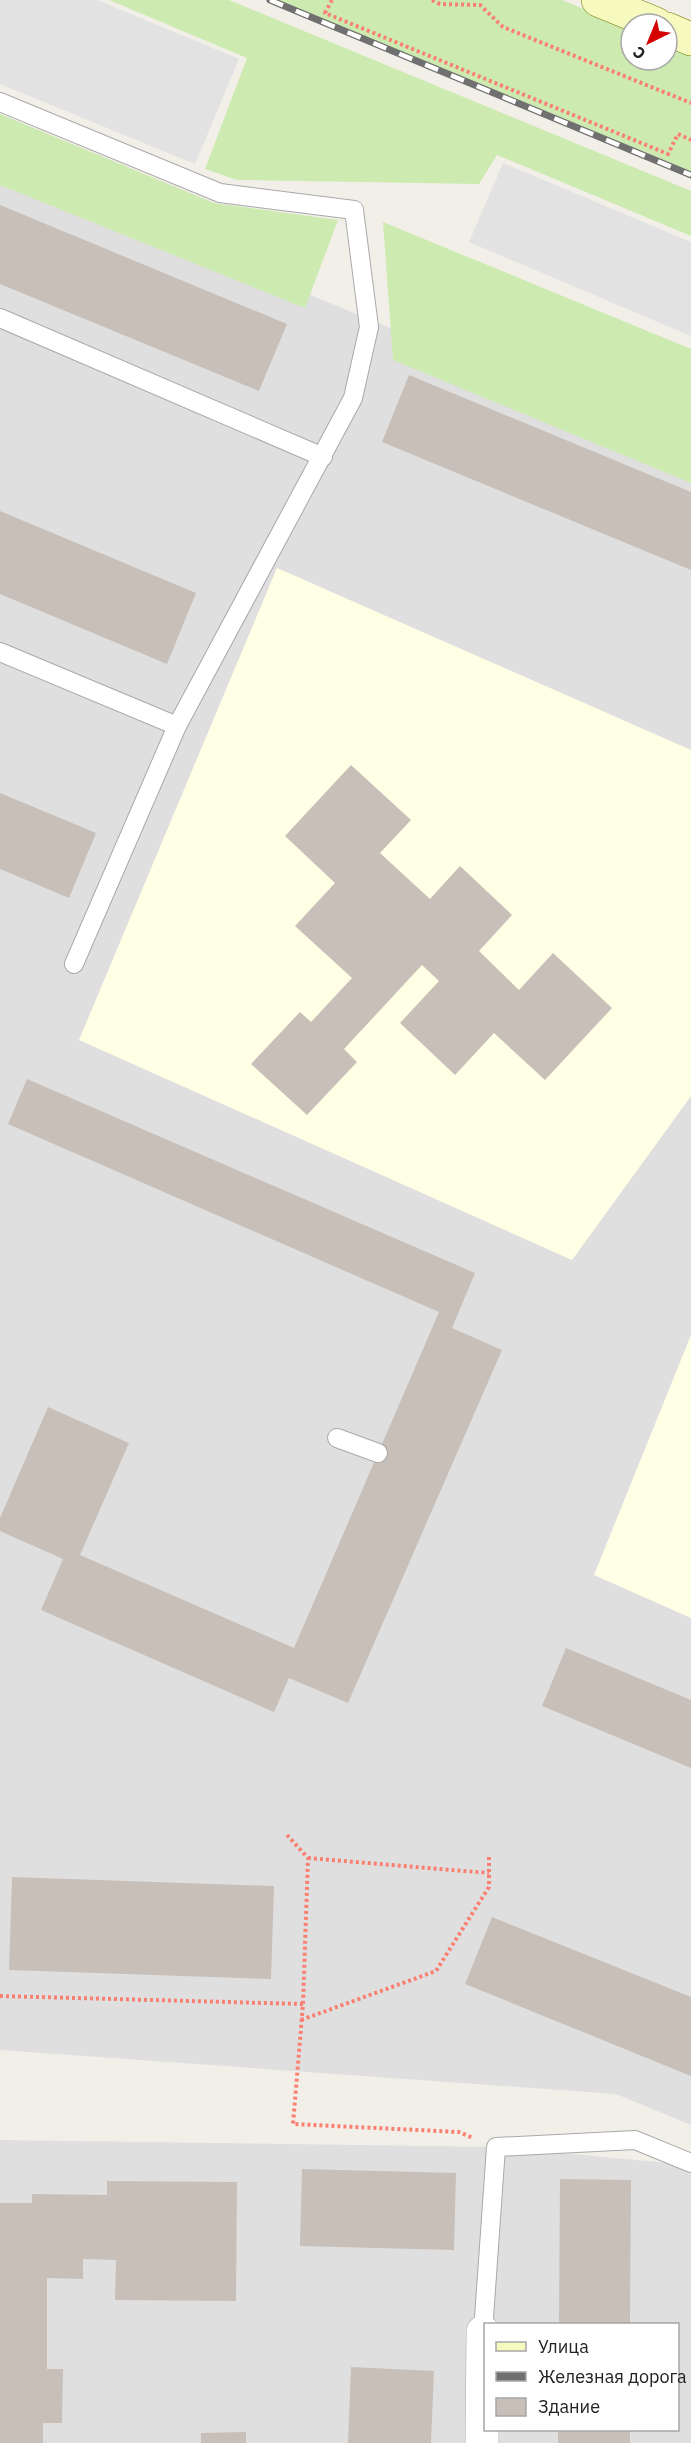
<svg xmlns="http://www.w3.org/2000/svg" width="691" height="2443" font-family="'IBM Plex Sans',sans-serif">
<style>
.residential{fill:#e0dfdf;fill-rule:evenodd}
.education{fill:#ffffe5}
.grass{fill:#cdebb0}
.parking{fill:#e2e2e2}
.building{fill:#c7bfb8}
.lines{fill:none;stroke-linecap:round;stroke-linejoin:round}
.lane-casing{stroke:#a9a9a9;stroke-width:20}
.street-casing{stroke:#a9a9a9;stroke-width:34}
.secondary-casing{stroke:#707d05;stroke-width:34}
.path{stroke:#fa8072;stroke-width:4;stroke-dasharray:3 3;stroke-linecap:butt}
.lane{stroke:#fff;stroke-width:18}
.street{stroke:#fff;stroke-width:33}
.secondary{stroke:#f7fabf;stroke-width:33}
.rail-casing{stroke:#707070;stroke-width:7}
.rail{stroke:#fff;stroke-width:4.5;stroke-dasharray:14;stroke-linecap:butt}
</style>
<rect width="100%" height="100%" fill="#f2efe9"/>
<!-- residential -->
<g class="residential">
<polygon points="0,166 691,453 691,2125 616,2094 0,2050"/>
<path d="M0 2140 496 2147 668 2163 691 2174V2443H0ZM486 2324H678V2430H486Z"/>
</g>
<!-- education -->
<g class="education">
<polygon points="277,568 691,750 691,1096 572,1260 79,1040"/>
<polygon points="691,1335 691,1618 594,1575"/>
</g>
<!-- grass -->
<g class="grass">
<polygon points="109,0 229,0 691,191 691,236 497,155 479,184 237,180 205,169 247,58"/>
<polygon points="273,0 562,0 631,29 631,60 667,60 667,44 691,54 691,175"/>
<polygon points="0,114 214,203 338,220 305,308 0,185"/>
<polygon points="383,222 691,349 691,483 393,360"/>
</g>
<!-- parking -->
<g class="parking">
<polygon points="0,0 97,0 239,59 195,164 0,84"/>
<polygon points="503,163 691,242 691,336 469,242"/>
</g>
<!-- building -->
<g class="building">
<polygon points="0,205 287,324 259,391 0,284"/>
<polygon points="409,375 691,492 691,570 382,442"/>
<polygon points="0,511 196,593 167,664 0,594"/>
<polygon points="351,765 411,820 380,853 430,899 460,866 512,915 479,951 519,990 553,953 612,1008 545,1080 494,1033 455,1075 400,1023 439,981 422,965 344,1049 357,1062 307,1115 251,1064 300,1012 311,1022 352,978 295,926 335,883 285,836"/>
<polygon points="0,793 96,833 69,898 0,869"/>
<polygon points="27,1079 475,1273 452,1328 502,1350 348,1703 289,1678 274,1712 41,1610 63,1559 0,1531 0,1518 48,1407 129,1443 80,1555 294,1648 439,1312 8,1124"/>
<polygon points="566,1648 691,1700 691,1768 542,1706"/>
<polygon points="12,1877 274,1886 271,1979 9,1970"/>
<polygon points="492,1917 691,1997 691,2076 465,1984"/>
<polygon points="302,2169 456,2173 454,2250 300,2246"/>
<polygon points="560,2179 631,2180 630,2324 559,2324"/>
<polygon points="107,2181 237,2182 236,2301 115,2300 116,2260 83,2259 83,2279 47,2278 47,2369 63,2369 62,2423 43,2423 43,2443 0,2443 0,2203 32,2203 32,2194 107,2195"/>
<polygon points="351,2367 434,2371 431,2443 348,2443"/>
<rect x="558" y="2430" width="72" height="13"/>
<polygon points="246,2432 246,2443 201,2443 201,2433"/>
</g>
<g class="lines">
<!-- lane casing -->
<g class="lane-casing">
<g id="lane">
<polyline points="0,102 220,193 354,210 369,327 353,398 177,726 74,964"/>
<polyline points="0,318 323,457"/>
<polyline points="0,652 177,726"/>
<polyline points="337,1438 378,1453"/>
<polyline points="483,2332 496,2147 635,2140 691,2163"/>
</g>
</g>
<!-- street casing -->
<g class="street-casing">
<polyline id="street" points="482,2443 483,2332"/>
</g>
<!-- secondary casing -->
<g class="secondary-casing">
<g id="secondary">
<polyline points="598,0 656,24"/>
<polyline points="667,29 691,39"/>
</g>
</g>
<!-- path -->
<g class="path">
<polyline points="332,0 325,13 668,154 678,134 691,140"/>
<polyline points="432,0 440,4 480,5 503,27 691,103"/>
<polyline points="287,1835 308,1858 303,2004"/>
<polyline points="308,1858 489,1873"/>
<polyline points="0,1996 303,2004 293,2124 459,2132 473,2138"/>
<polyline points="301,2020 436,1971 489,1887 489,1855"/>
</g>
<!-- lane -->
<use href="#lane" class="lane"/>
<!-- street -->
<use href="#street" class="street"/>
<!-- secondary -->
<use href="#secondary" class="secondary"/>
<!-- rail casing -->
<g class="rail-casing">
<polyline id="rail" points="270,0 691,175"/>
</g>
<!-- rail -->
<use href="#rail" class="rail"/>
</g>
<!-- legend -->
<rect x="484" y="2323" width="195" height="108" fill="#ffffff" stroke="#a7a7a7" stroke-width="1.5"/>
<rect x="496" y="2342" width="30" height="9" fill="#f7fabf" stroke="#a7a7a7" stroke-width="1.5"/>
<text x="538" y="2353" font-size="18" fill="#222222">Улица</text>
<rect x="496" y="2372" width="30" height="9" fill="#707070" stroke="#a7a7a7" stroke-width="1.5"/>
<text x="538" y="2383" font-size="18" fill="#222222">Железная дорога</text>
<rect x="496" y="2398" width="30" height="18" fill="#c7bfb8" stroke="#a7a7a7" stroke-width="1.5"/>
<text x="538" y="2413" font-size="18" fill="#222222">Здание</text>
<!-- north arrow -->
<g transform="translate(649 42) rotate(223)"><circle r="28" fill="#ffffff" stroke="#a7a7a7" stroke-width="1.5"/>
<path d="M0-4.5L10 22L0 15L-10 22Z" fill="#d40000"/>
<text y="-9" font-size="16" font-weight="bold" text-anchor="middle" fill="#222222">С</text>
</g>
</svg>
